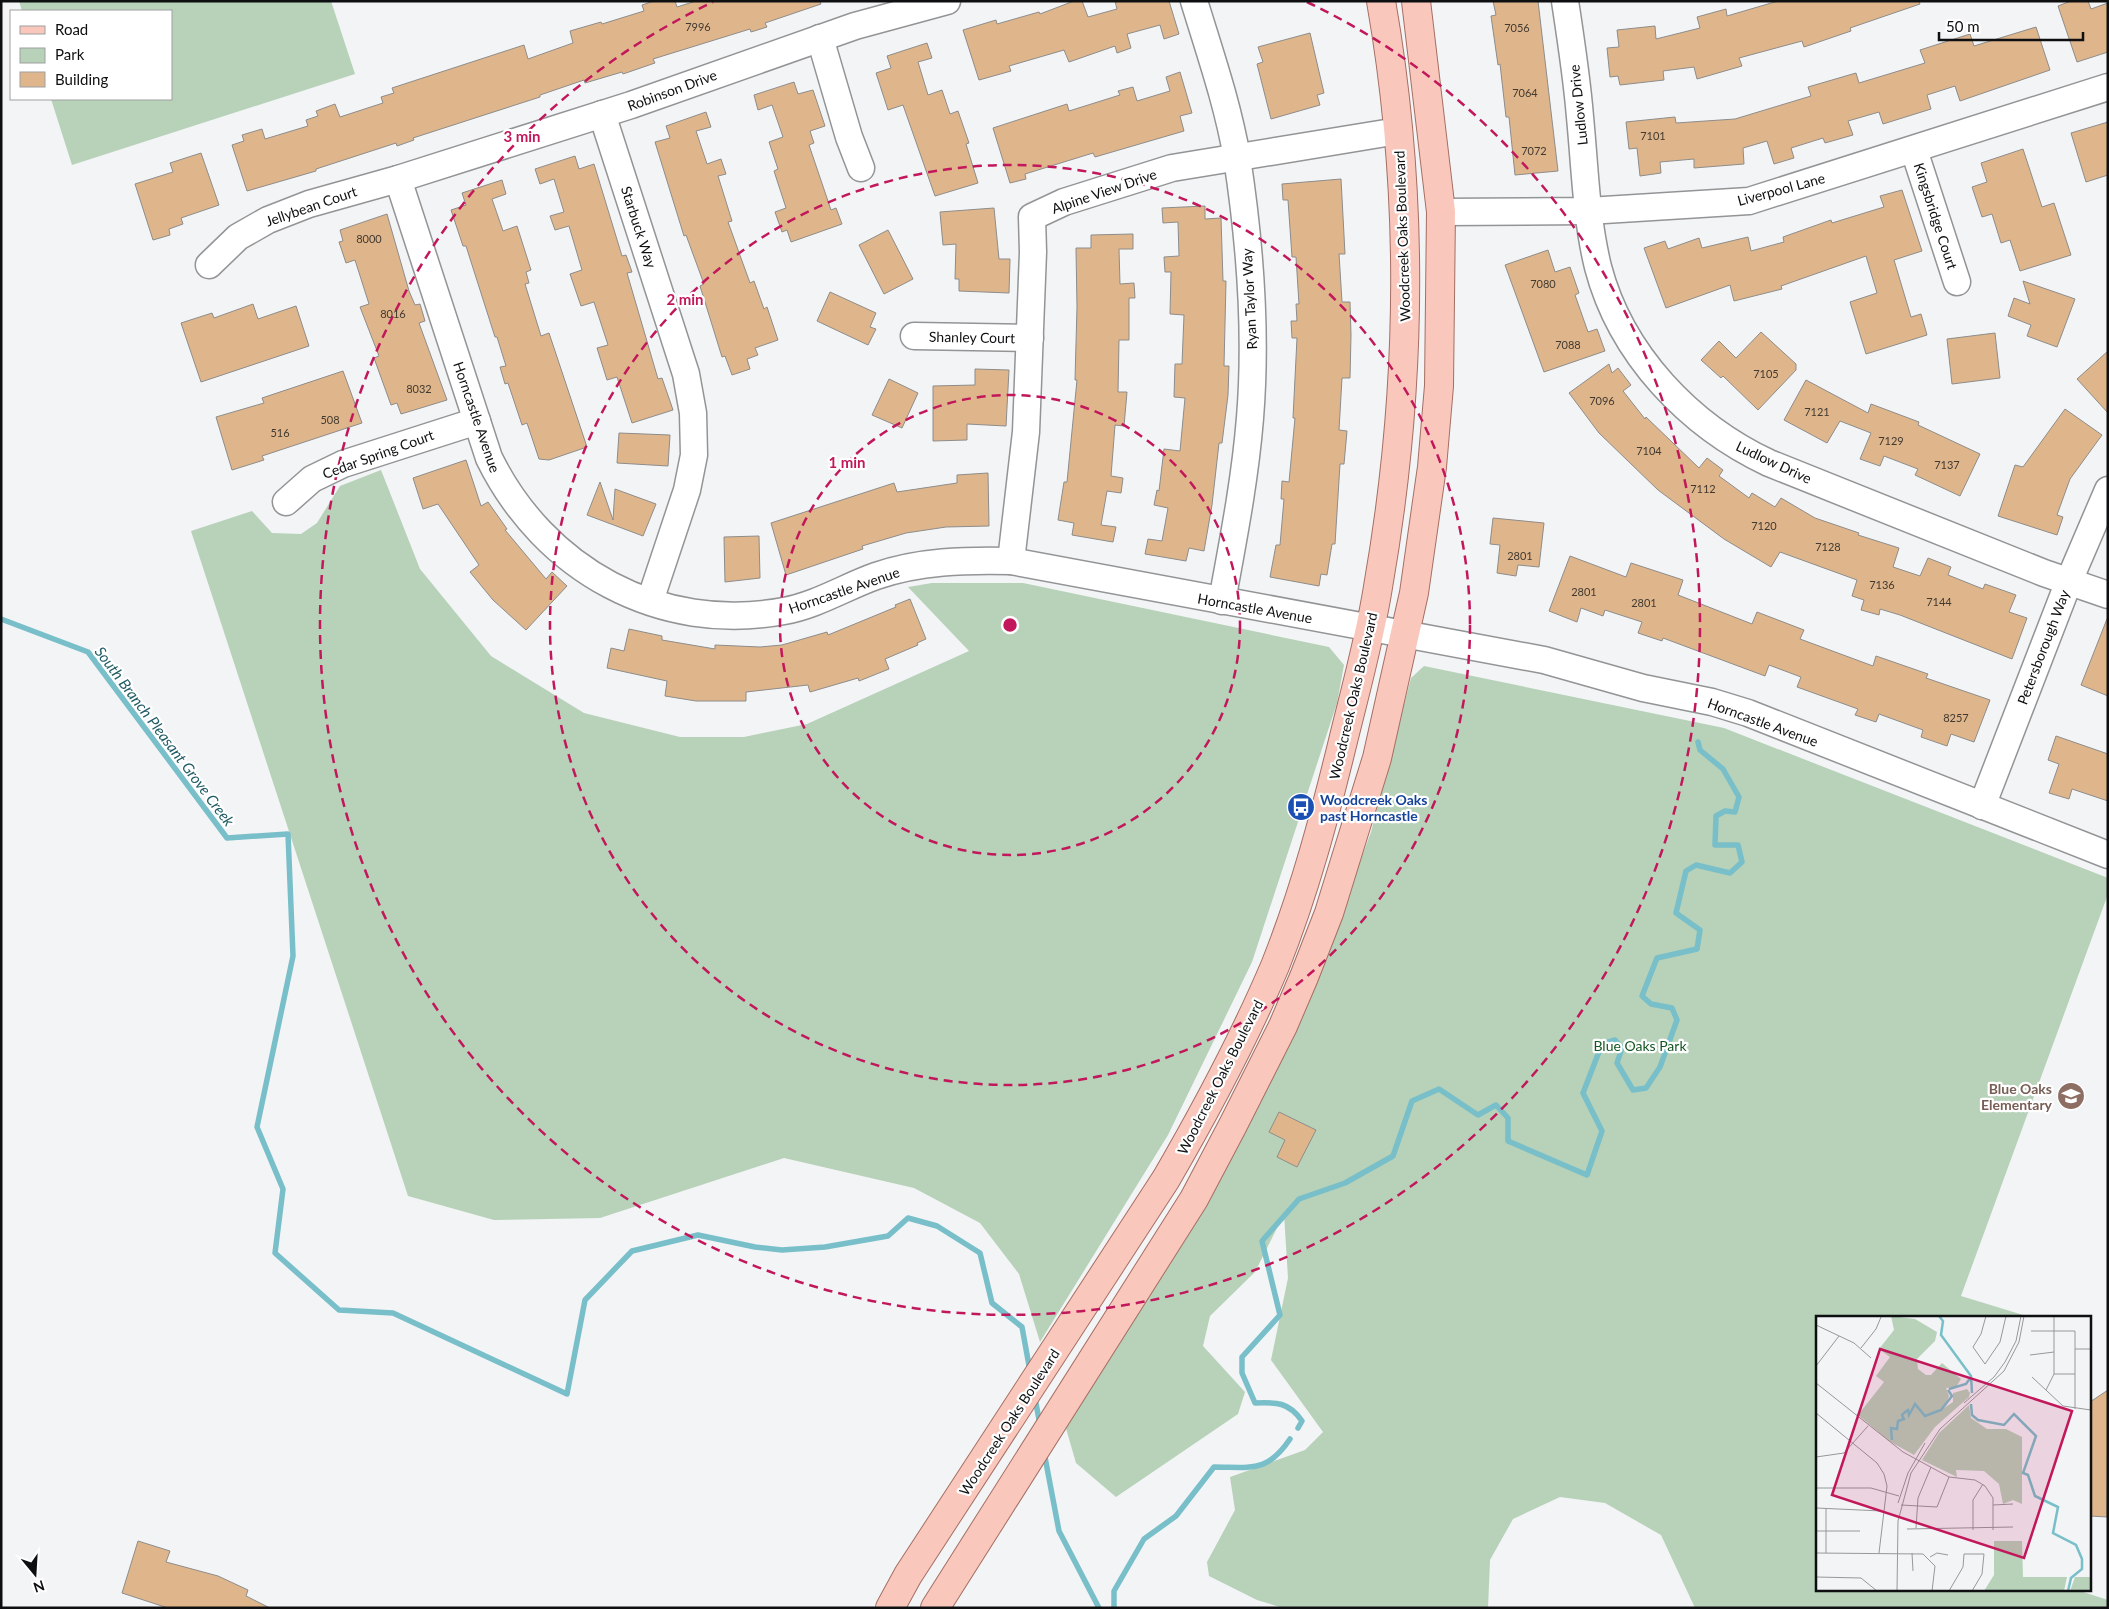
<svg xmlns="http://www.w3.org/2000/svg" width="2109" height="1609" font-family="Lato,sans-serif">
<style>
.green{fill:#b7d2b9}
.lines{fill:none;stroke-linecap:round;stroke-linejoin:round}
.stream{stroke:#78bfc9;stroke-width:5.5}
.building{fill:#dfb68c;stroke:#8e8c8a}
.minor-casing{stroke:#939496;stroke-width:29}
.major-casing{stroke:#a56e63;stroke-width:30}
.minor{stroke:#fff;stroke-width:26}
.major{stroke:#fac7bc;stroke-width:28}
.ring{fill:none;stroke:#c2185b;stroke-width:2.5;stroke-dasharray:9 6}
.labels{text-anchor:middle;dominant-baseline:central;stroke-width:4.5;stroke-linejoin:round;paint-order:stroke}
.number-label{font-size:11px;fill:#42392f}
.street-label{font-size:14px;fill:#0e0f10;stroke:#fff}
.transit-label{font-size:14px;font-weight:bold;fill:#164399;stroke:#fff;text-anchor:start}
.park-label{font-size:14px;fill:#145523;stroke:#fff}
.education-label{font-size:14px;font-weight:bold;fill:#785e54;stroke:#fff;text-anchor:end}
.water-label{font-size:15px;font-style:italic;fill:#215d65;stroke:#fff}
.inset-river{fill:none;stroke:#78bfc9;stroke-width:2.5}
.inset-road{fill:none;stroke:#97989a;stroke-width:1}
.view{fill:#c2185b;fill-opacity:0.15;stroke:#c2185b;stroke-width:2.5}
.inset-edge{fill:none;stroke:#0e0f10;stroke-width:2.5}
.centre{fill:#c2185b;stroke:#fff;stroke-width:2.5}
.ring-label{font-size:15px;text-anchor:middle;font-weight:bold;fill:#c2185b;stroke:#fff;stroke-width:4.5;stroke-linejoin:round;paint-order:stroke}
</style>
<rect width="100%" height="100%" fill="#f2f4f6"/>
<!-- green -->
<g class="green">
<polygon points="19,1 331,1 355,74 72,165 51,99 171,99 171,11 22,11"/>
<polygon points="381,470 420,569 491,656 584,713 680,737 744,737 807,724 969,651 908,587 932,583 1023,583 1329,647 1344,665 1337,703 1252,962 1168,1135 1040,1342 1019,1274 980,1223 914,1188 784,1158 600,1218 494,1220 408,1196 191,531 252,511 272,533 301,534 317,523 340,486"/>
<polygon points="1424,666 1724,728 2108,878 2108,894 1961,1296 2033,1318 1818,1318 1818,1590 2077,1590 2108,1600 2108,1608 1695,1608 1661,1535 1605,1503 1560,1497 1513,1519 1490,1560 1488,1608 1283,1608 1257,1600 1209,1576 1207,1562 1235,1510 1230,1477 1305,1450 1323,1432 1271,1360 1288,1278 1284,1214 1255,1272 1210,1316 1203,1346 1245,1392 1238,1414 1116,1497 1076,1463 1065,1425 1305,1009 1371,832 1411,678"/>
</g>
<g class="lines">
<!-- stream -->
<g class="stream">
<polyline points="1,619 88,652 227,838 288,834 293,956 257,1127 283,1189 275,1253 339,1310 393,1313 567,1394 585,1300 632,1251 698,1235 755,1247 782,1250 825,1247 888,1236 908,1218 937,1226 980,1253 992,1303 1022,1327 1030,1371"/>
<polyline points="1035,1398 1040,1425"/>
<path d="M1298 1428 1302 1421C1289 1402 1276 1402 1255 1403L1242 1373V1357L1280 1315 1262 1241 1299 1199 1345 1183 1393 1156 1412 1101 1439 1089 1478 1115 1496 1105 1508 1118V1141L1587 1175 1602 1131 1583 1093 1602 1044 1615 1040 1622 1048 1617 1063 1633 1090 1646 1088 1660 1067 1677 1020 1672 1008 1651 1004 1642 996 1657 958 1697 949 1700 930 1676 913 1686 871 1696 865 1730 873 1742 862 1738 845H1715L1716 816 1725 811 1735 812 1739 797 1723 769 1700 750 1698 742"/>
<polyline points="1044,1452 1059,1531 1099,1608"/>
<path d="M1114 1608V1591L1144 1539 1176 1516 1214 1467C1252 1467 1267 1473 1290 1439"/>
</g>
</g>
<!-- building -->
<g class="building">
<polygon points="654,1 675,1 677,7 696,1 820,1 821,4 765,23 767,27 751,32 750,29 653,59 655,63 623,74 622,72 585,83 584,80 540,95 540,97 413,138 414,140 397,146 396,143 316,169 316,171 247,191 232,145 244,141 242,135 262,129 265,139 308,126 306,120 318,116 316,111 335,104 340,117 383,103 381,97 394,93 392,88 524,45 528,59 573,43 570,31 601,22 602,24 644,11 642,5"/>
<polygon points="1074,1 1082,1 1088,17 1117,9 1115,1 1169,1 1179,34 1164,39 1160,25 1127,34 1131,48 1117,53 1115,46 1069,62 1064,50 1009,66 1011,71 979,80 963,30 996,20 997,24 1039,12 1040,14"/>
<polygon points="1493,1 1538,1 1558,171 1515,175 1509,117 1506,117 1500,64 1498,65 1491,16 1496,15"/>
<polygon points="1778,1 1919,1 1920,4 1850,28 1851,31 1804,47 1802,41 1739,58 1742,66 1697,79 1694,67 1663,71 1664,80 1620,85 1618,76 1610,77 1607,48 1619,47 1617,30 1655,26 1656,39 1700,28 1697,17 1726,9 1727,16"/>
<polygon points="2071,1 2088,1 2091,9 2108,3 2108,52 2077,62 2058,6"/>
<polygon points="2036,27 2050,70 1960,101 1955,86 1927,95 1931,109 1883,124 1879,112 1848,121 1853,135 1825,143 1823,138 1791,148 1794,158 1774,164 1767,141 1743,148 1744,164 1694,168 1694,159 1660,162 1661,173 1640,176 1637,148 1629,149 1626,122 1675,117 1676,123 1735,119 1811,96 1808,87 1856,73 1859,83 1925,63 1920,50 1970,34 1974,46"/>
<polygon points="1310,33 1324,93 1317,95 1320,105 1271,119 1257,64 1263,62 1258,47"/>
<polygon points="927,43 932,58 918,62 928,95 942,90 950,114 958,111 969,143 966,144 978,183 935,196 903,105 888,110 876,73 891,68 887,56"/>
<polygon points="1180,72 1192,113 1180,116 1184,131 1095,157 1093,153 1025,174 1026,179 1010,183 993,128 1067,104 1069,111 1120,95 1118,91 1133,87 1137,101 1170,91 1166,77"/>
<polygon points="794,82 798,94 813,90 825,126 810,131 814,143 809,145 831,210 836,208 842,224 791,242 787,230 782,232 775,212 786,208 774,171 778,169 769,142 783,137 772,105 758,110 754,95"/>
<polygon points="706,112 711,127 696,131 707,164 721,159 726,174 718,176 732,221 728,222 750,283 754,281 764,309 767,307 778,340 755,348 758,355 747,359 750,369 732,375 725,356 722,357 700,286 704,284 686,235 684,236 655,142 670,138 666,126"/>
<polygon points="2108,122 2108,175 2086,182 2071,133"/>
<polygon points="2023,149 2042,207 2054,203 2071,255 2020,271 2010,240 2001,243 1992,214 1982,217 1972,187 1987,182 1981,163"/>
<polygon points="201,153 219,205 181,218 183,224 169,229 170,235 153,240 135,184 173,172 170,163"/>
<polygon points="575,156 579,169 594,164 622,256 626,255 632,272 627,273 658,379 662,378 673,410 632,423 617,377 607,380 597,348 608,345 594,302 581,306 570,274 582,270 569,226 555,230 550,216 564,212 554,179 540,184 535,169"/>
<polygon points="1341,179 1345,254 1339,254 1342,302 1350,302 1351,335 1350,378 1342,378 1339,430 1347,431 1344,464 1340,464 1335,544 1332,544 1327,575 1321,574 1319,586 1270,577 1276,545 1280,545 1284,499 1281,499 1282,481 1289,482 1295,418 1293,418 1297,338 1292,338 1291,321 1297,321 1296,304 1299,304 1296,257 1292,257 1288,200 1283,200 1282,184"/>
<polygon points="502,180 506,194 492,199 503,231 517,226 531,270 526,272 529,283 525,284 541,336 549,333 587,447 549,460 539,459 527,423 522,425 508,383 505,384 500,367 506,366 497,337 495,337 466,246 463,246 451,210 466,205 462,193"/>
<polygon points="1902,190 1922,251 1894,260 1911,317 1921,314 1927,335 1866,354 1850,302 1877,293 1866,256 1781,286 1782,289 1734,301 1730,285 1666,308 1644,248 1665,241 1668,249 1699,238 1702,248 1748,237 1751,251 1784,242 1783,237 1831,220 1832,223 1884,207 1880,196"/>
<polygon points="1205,206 1205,219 1221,218 1223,281 1226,281 1224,366 1229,366 1228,395 1222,443 1219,443 1212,505 1204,551 1189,548 1186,561 1145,554 1148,539 1162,541 1168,508 1154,505 1157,490 1159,491 1164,449 1180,451 1185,398 1174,397 1175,364 1182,364 1184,315 1170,314 1171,272 1165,272 1164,257 1179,256 1178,222 1163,223 1162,208"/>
<polygon points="994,208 999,259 1010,259 1009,293 959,291 959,279 955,279 956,244 943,245 940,212"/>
<polygon points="387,214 409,291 415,305 420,304 425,321 419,323 447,400 401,414 397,403 391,405 374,358 379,356 360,307 369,304 355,260 346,263 339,242 343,241 340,230"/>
<polygon points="888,230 913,279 884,294 859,245"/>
<polygon points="1133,234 1133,249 1119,249 1120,284 1134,283 1135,298 1129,298 1129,340 1119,340 1118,392 1127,392 1124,426 1115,425 1111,476 1123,478 1121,493 1107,491 1101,525 1116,527 1113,542 1072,535 1074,523 1058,520 1064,482 1067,482 1077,380 1075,380 1077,307 1076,248 1091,248 1091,235"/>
<polygon points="1548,250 1555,272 1570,267 1579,293 1575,295 1588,332 1597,329 1605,351 1544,372 1505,265"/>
<polygon points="2023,281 2075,299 2057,347 2027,336 2031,325 2008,316 2014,298 2030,304"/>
<polygon points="830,292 876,313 870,327 876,329 868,345 817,321"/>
<polygon points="253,304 258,319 296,306 309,346 201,382 181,323 212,313 214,318"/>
<polygon points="1761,332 1796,364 1796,370 1758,410 1723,376 1721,378 1701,360 1719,341 1736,358"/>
<polygon points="1995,333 2000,378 1952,384 1947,339"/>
<polygon points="2108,351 2108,413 2077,379"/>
<polygon points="1609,364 1612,373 1618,368 1631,385 1623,391 1645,419 1646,417 1699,468 1707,458 1723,470 1719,476 1749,498 1752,493 1775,507 1781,498 1815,518 1859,533 1858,535 1899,548 1893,567 1920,576 1928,558 1951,567 1948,575 1983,589 1985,584 2016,595 2009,612 2027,618 2012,659 1900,615 1880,609 1879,615 1861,610 1864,600 1852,596 1857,580 1780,552 1771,567 1724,539 1658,490 1599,433 1569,393"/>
<polygon points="975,369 1009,370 1006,426 967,424 967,440 933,441 933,386 975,385"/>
<polygon points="343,371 362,423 262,456 264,460 232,470 216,417 264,403 262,398"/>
<polygon points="889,379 918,393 902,428 872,415"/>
<polygon points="1806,380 1868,413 1871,404 1919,422 1918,425 1980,454 1960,496 1915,475 1918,469 1884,456 1880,466 1860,459 1871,433 1840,421 1827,443 1784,420"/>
<polygon points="2065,409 2102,435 2070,479 2057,515 2063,517 2057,535 1998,516 2015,465 2023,467"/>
<polygon points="619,433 670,435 668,466 617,463"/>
<polygon points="466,460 481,506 488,502 507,529 505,530 546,579 552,572 567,586 526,630 493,600 470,572 479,565 438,504 423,509 413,478"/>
<polygon points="988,473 989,526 946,527 906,533 862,546 863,549 786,575 771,523 894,483 897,492 957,483 957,475"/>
<polygon points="600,482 613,520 615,489 656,504 643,536 587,515"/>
<polygon points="1493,518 1544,523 1539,567 1518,565 1516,576 1497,573 1500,545 1490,544"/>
<polygon points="759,536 760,578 725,582 724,537"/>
<polygon points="1570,556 1626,577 1631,563 1683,580 1678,595 1752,624 1757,612 1804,630 1800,639 1873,666 1876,656 1928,674 1926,678 1990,700 1974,742 1951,734 1947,746 1921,737 1923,730 1879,714 1876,722 1855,715 1858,709 1797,687 1801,677 1769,665 1765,676 1663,638 1662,641 1638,633 1642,622 1605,610 1603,616 1581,608 1577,622 1549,611"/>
<polygon points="910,599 926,639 917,643 918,645 885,659 889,669 859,681 858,678 810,692 808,685 746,692 746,701 696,701 665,696 667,681 607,668 611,648 624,651 629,629 662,636 662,640 715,649 715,645 760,647 782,645 827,632 828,635 896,607 895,605"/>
<polygon points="2107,619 2108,619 2108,696 2081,685"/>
<polygon points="2056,736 2108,754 2108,801 2072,789 2069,799 2049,793 2059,764 2048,760"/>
<polygon points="1279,1112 1316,1130 1297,1167 1277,1157 1285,1140 1269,1132"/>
<polygon points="2108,1390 2107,1517 2090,1516 2090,1402"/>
<polygon points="138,1541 170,1551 166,1562 218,1576 248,1590 246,1596 270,1608 168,1608 122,1593"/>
</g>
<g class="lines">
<!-- minor casing -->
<g class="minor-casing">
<g id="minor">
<path d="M1194 1C1210 53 1228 105 1237 158 1250 243 1257 332 1250 418 1245 480 1233 541 1222 601"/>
<path d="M1565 1C1571 40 1577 79 1580 117 1585 168 1586 218 1598 267 1621 355 1690 426 1769 463L2044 573 2108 595"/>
<polyline points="820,38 849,137 861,168"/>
<polyline points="602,114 686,374 693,413 694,455 687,490 650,601"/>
<polyline points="1914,150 1957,282"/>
<path d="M398 179 489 458C544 570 660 634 784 611 817 605 845 587 876 576 919 561 965 560 1011 561L1544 660 1643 688 1712 702 1748 713 2108 855"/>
<polyline points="1441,212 1588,211 1749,201 2108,87"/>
<polyline points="209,265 238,237 268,220 309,204 398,179 631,105 855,26 947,1"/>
<polyline points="914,336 1030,338"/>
<polyline points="286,502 312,479 343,464 477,421"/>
<polyline points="1011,561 1026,432 1033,252 1032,217 1064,202 1172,168 1398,131"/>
<polyline points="1982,806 2069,581 2108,490"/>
</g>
</g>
<!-- major casing -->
<g class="major-casing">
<g id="major">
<path d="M890 1608 908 1575 1166 1179C1206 1110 1244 1039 1275 966 1305 891 1325 815 1344 737 1356 688 1370 638 1378 587 1412 393 1415 195 1381 1"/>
<polyline points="935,1608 1194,1199 1233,1125 1283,1026 1304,977 1329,913 1377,758 1414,593 1432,467 1439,386 1441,212 1416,1"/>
</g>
</g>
<!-- minor -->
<use href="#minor" class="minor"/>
<!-- major -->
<use href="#major" class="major"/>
</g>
<!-- distance rings -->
<g class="ring">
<circle cx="1010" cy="625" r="230"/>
<circle cx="1010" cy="625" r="460"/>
<path d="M1307 2A690 690 0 1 1 713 2"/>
</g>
<!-- icons -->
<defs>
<g id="bus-disc" transform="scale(1.4375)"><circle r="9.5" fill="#1a4fb4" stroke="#fff"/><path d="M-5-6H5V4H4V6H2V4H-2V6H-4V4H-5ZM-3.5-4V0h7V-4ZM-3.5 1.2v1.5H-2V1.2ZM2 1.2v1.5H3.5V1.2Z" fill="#fff"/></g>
<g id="school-disc" transform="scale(1.4375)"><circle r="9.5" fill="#8d6e63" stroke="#fff"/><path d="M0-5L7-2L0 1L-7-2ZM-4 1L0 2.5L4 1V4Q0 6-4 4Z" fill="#fff"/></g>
</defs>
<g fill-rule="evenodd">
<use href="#bus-disc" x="1301" y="807"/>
<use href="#school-disc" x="2071" y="1096"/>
</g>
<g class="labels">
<!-- number labels -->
<g class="number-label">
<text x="698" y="26">7996</text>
<text x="1517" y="27">7056</text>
<text x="1525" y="92">7064</text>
<text x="1653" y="135">7101</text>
<text x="1534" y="150">7072</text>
<text x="369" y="238">8000</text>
<text x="1543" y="283">7080</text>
<text x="393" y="313">8016</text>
<text x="1568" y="344">7088</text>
<text x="1766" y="373">7105</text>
<text x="419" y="388">8032</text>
<text x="1602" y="400">7096</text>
<text x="1817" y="411">7121</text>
<text x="330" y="419">508</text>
<text x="280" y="432">516</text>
<text x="1891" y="440">7129</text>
<text x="1649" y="450">7104</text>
<text x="1947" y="464">7137</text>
<text x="1703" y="488">7112</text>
<text x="1764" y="525">7120</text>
<text x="1828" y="546">7128</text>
<text x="1520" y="555">2801</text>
<text x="1882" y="584">7136</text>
<text x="1584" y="591">2801</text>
<text x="1939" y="601">7144</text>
<text x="1644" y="602">2801</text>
<text x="1956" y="717">8257</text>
</g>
<!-- street labels -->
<g class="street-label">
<text transform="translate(672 90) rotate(-20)">Robinson Drive</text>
<text transform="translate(1578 105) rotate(-96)">Ludlow Drive</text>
<text transform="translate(1781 189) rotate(-15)">Liverpool Lane</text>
<text transform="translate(1104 191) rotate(-19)">Alpine View Drive</text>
<text transform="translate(311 206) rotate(-19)">Jellybean Court</text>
<text transform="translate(1936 216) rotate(72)">Kingsbridge Court</text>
<text transform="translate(639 227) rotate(72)">Starbuck Way</text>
<text transform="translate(1402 236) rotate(-92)">Woodcreek Oaks Boulevard</text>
<text transform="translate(1249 299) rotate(-93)">Ryan Taylor Way</text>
<text transform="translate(972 337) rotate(1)">Shanley Court</text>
<text transform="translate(477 417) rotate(71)">Horncastle Avenue</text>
<text transform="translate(378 454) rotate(-20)">Cedar Spring Court</text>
<text transform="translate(1774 462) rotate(25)">Ludlow Drive</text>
<text transform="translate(844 590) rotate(-19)">Horncastle Avenue</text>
<text transform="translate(1255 608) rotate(10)">Horncastle Avenue</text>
<text transform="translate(2043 647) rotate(-69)">Petersborough Way</text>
<text transform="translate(1353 696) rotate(-77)">Woodcreek Oaks Boulevard</text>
<text transform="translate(1763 722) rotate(20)">Horncastle Avenue</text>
<text transform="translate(1220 1077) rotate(-63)">Woodcreek Oaks Boulevard</text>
<text transform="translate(1009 1422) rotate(-57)">Woodcreek Oaks Boulevard</text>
</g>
<!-- transit labels -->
<g class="transit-label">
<text x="1320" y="799">Woodcreek Oaks<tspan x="1320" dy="16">past Horncastle</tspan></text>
</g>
<!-- park labels -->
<g class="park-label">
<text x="1640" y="1045">Blue Oaks Park</text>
</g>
<!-- education labels -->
<g class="education-label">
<text x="2052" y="1088">Blue Oaks<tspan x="2052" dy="16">Elementary</tspan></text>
</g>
<!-- water labels -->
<g class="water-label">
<text transform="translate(165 736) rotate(53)">South Branch Pleasant Grove Creek</text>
</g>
</g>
<!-- overview -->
<g transform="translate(1816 1316)">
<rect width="275" height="275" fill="#f2f4f6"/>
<path d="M75 0 99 3 121 16 119 25 101 43 102 53 110 59H115L126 47 145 63 140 71 130 72 133 80 128 92 137 86V77L151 73 154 77 153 81 119 111 98 139 73 125 42 99 68 66 60 60 74 41 63 33 78 14ZM153 89 155 102 171 113H190L206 121V188L197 184 187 188 183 168 168 155 140 154 141 161 106 144 123 117ZM178 225H206L207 261H251L248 275H168L178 259ZM259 261H275V275H254Z" fill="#b7d2b9"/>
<path class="inset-river" d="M123 0 127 5 125 19 155 60 156 77M133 73 150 68 155 61M155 88 156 99 162 104 188 109 198 98 220 120 207 157 212 159 219 180 242 191 237 217 260 229 266 243V253L255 262 252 275M76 124 75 112 81 113 82 105 88 103 86 99 89 96 92 94 93 99 99 88 109 100 125 94 136 80 132 74"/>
<path class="inset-road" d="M170 0 165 18 157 31 169 48 184 26 190 0M0 9 38 27 55 42M215 15H259V93M45 32 60 13 65 1M259 33H275M214 39 238 36M0 50 23 20M238 58H259M216 61 247 90 275 94M0 67 87 136 133 161 159 164 169 170 177 182V214M230 74 238 58V0M148 87 178 61 189 46 200 25 205 0M0 97 61 147 68 158 71 170 63 237M0 141 28 137 52 110M0 172H55L83 180M82 187 92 157 109 127M85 189 121 191 133 161M177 189 197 188M0 192 66 195M10 193V237M100 212 102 182 115 151M91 213 197 211M157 214V184L167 168M0 215H44M0 237 107 238 119 250 116 275M96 237 97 255M114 241 121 237 132 239M0 261 45 262 61 275M81 275 82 205 95 157 124 113 188 55 203 26 208 0M133 275 147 251 148 238H168L166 258 156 275"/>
<path class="view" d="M64 33 256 95 208 242 16 179Z"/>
<rect width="275" height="275" class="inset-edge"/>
</g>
<circle cx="1010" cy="625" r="8" class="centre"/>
<g class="ring-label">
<text x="522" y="142">3 min</text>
<text x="685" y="305">2 min</text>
<text x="847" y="468">1 min</text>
</g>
<!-- border -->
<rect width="2109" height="1609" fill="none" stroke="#0e0f10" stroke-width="5"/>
<!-- legend -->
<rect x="10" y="10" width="162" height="90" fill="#ffffff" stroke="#9f9f9f"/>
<rect x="20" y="26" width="25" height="8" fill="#fac7bc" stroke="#9f9f9f"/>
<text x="55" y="35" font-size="15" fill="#0e0f10">Road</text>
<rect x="20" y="48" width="25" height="15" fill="#b7d2b9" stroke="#9f9f9f"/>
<text x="55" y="60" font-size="15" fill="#0e0f10">Park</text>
<rect x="20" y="72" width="25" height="15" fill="#dfb68c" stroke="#9f9f9f"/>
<text x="55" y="85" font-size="15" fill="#0e0f10">Building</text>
<!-- north arrow -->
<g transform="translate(35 1574) rotate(162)" stroke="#ffffff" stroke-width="4" paint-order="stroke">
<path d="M0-4L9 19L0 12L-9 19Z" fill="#0e0f10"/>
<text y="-8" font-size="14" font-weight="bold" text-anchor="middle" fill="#0e0f10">N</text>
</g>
<!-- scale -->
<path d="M1939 32v8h144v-8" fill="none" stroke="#0e0f10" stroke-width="2.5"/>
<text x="1946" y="32" font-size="15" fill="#0e0f10" stroke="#ffffff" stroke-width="4" paint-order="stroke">50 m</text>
</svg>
